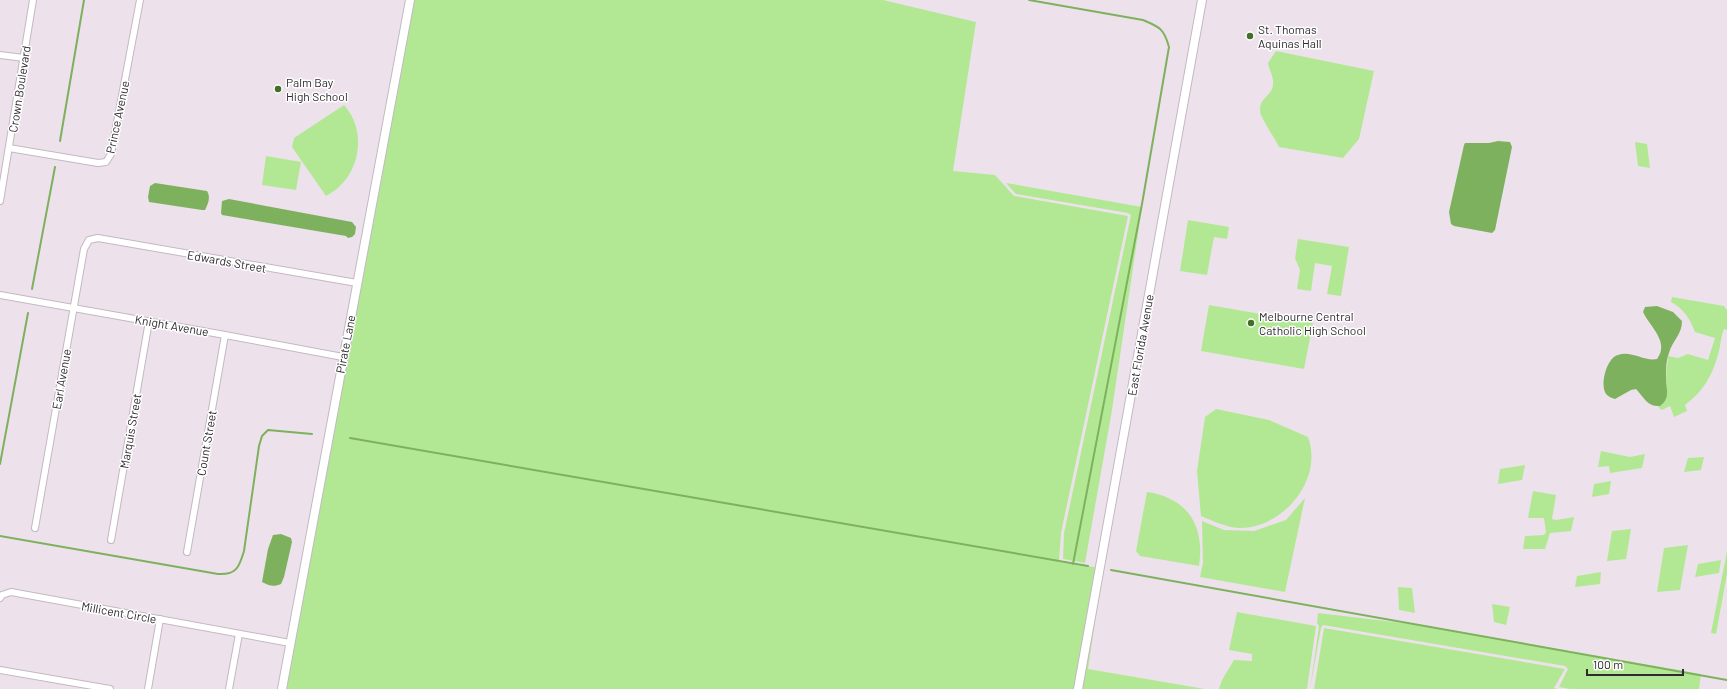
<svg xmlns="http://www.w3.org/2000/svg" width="1727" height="689" font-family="Barlow,sans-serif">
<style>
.green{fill:#b2e893}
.water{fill:#7eb15e}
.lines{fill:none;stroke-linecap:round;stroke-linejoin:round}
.stream{stroke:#7eb15e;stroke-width:2}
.minor-casing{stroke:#c3b9c2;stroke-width:8}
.tertiary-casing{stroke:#c3b9c2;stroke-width:10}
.minor{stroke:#fff;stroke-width:6}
.tertiary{stroke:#fff;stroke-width:8}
.poi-dot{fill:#446d28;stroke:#fff;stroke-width:1.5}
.labels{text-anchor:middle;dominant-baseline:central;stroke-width:3;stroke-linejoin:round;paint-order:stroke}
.poi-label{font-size:12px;fill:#2f2b2f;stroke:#fff;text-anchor:start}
.street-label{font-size:12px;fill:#2f2b2f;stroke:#fff}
</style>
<rect width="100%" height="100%" fill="#ede2eb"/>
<!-- green -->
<g class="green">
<polygon points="410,0 883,0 976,22 953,171 995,175 1014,196 1128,216 1061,533 1059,561 1099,568 1078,689 282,689"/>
<path d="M1276 51 1374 71 1359 139 1343 158 1279 147C1276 140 1260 117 1260 111 1259 97 1273 96 1273 84 1274 77 1269 70 1268 63Z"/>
<path d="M344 105C365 128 362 166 339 187 336 190 331 193 326 196L292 147 294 138Z"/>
<polygon points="1635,142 1647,144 1650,168 1638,166"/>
<polygon points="266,156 301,162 296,190 262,185"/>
<polygon points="1006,183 1142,207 1112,410 1085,563 1063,559 1064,533 1131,215 1128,213 1016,194"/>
<polygon points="1188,220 1229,227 1227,239 1214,237 1207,275 1180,271"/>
<polygon points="1298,239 1349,247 1341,296 1327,294 1332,266 1315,263 1311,291 1297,289 1300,270 1295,258"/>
<path d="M1672 297 1724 306 1727 310V330L1724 329C1721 336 1721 343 1719 351 1713 374 1704 391 1685 405L1687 411 1674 417 1670 406 1662 410 1658 407C1669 397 1667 392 1666 378 1666 371 1668 363 1668 356L1678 358 1688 354 1708 360 1715 338 1695 332C1690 319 1684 309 1671 302Z"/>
<polygon points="1209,305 1313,323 1304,369 1201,351"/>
<path d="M1216 409 1269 420 1308 437C1324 480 1282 529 1239 528 1225 527 1213 521 1201 516L1197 471 1205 417Z"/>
<polygon points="1601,451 1630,457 1645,454 1642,468 1610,473 1609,466 1598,467"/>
<polygon points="1704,457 1701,470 1684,472 1688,458"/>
<polygon points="1525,465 1522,480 1498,484 1500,469"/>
<polygon points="1611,481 1609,494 1592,497 1594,484"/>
<polygon points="1533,491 1556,495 1552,519 1556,520 1574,517 1571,531 1550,533 1545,549 1523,549 1525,536 1544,535 1546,532 1544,518 1528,518"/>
<path d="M1147 492C1188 498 1205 526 1199 566L1140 556 1136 551Z"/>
<polygon points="1305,498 1285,592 1200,577 1203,563 1202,521 1224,530 1254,531 1286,520"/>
<polygon points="1631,529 1626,559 1607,561 1612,531"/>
<polygon points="1688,545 1680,590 1657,592 1664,548"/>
<polygon points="1727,551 1727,574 1716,634 1711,633"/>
<polygon points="1721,560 1719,573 1695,577 1698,564"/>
<polygon points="1601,572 1600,584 1575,587 1577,576"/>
<polygon points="1101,581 1088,669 1205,689 1082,689"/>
<polygon points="1398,587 1412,588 1415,613 1399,610"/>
<polygon points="1492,604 1510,607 1506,625 1494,622"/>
<polygon points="1237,612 1316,626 1307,689 1219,689 1222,680 1234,660 1252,661 1252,654 1229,650"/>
<polygon points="1318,613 1428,626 1701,674 1699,689 1570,689 1559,687 1568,669 1565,666 1323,625 1321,628 1310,689 1319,626 1317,623"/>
<polygon points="1324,628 1565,669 1554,688 1557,689 1314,689"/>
</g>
<!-- water -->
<g class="water">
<polygon points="1498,141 1510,142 1512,147 1495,230 1492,233 1454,226 1451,224 1449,212 1464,145 1465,143 1489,143"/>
<path d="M155 183 207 191C211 197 208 204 205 210H202L149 202 148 197 150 186Z"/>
<polygon points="229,199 352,222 356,227 355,234 352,237 348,238 346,236 222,215 221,213 222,201"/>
<path d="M1657 306 1673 312 1682 321C1682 335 1672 341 1669 353 1666 360 1666 370 1666 378 1666 389 1671 398 1660 406 1647 407 1644 397 1636 389L1631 390 1615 399C1612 398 1609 397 1607 395 1599 387 1606 358 1618 355 1631 350 1645 362 1657 359 1670 342 1650 327 1643 312L1645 307Z"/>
<path d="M281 534 291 538 292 542 284 577 281 584C274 587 269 586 262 582L268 549 273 535Z"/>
</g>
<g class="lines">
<!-- stream -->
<g class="stream">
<path d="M1029 0 1143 20C1160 27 1164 29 1169 47L1142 204 1073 564"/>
<polyline points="60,141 84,0"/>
<polyline points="32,289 55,167"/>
<polyline points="350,438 1088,566"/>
<polyline points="0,464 28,313"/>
<path d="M0 536 218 574C237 575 239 567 244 551L259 446 262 436 268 430 312 434"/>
<polyline points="1111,570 1727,680"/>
</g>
<!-- minor casing -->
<g class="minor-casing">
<g id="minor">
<polyline points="0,55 24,58"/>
<polyline points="9,148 98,163 106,162 111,154 140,0"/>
<polyline points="0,201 33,0"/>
<polyline points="0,295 225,335 343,357"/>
<polyline points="35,528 84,249 89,240 98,238 357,283"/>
<polyline points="111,540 149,321"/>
<polyline points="187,552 225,335"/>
<polyline points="0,598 2,595 11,592 290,643"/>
<polyline points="0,670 110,689"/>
<polyline points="148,689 160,619"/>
<polyline points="229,689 239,634"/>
</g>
</g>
<!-- tertiary casing -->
<g class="tertiary-casing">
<g id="tertiary">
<polyline points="282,689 410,0"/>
<polyline points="1078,689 1202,0"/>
</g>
</g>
<!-- minor -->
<use href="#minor" class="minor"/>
<!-- tertiary -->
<use href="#tertiary" class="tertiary"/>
</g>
<!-- markers -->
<g class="poi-dot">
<circle cx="1250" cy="36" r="4"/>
<circle cx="278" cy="89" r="4"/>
<circle cx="1251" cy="323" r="4"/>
</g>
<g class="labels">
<!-- poi labels -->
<g class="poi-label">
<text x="1258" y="29">St. Thomas<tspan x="1258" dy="14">Aquinas Hall</tspan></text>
<text x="286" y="82">Palm Bay<tspan x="286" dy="14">High School</tspan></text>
<text x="1259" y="316">Melbourne Central<tspan x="1259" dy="14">Catholic High School</tspan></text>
</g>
<!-- street labels -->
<g class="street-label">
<text transform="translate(19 89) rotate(-81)">Crown Boulevard</text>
<text transform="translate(117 117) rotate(-78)">Prince Avenue</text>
<text transform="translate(227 261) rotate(10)">Edwards Street</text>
<text transform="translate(172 325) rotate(10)">Knight Avenue</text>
<text transform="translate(345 344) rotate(-79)">Pirate Lane</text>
<text transform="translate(1140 345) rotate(-80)">East Florida Avenue</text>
<text transform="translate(61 379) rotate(-80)">Earl Avenue</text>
<text transform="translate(130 431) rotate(-80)">Marquis Street</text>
<text transform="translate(206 443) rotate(-80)">Count Street</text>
<text transform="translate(119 612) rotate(10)">Millicent Circle</text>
</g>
</g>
<!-- scale -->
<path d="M1587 669v6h96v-6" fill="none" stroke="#2f2b2f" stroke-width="2"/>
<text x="1593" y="669" font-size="12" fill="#2f2b2f" stroke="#ffffff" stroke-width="3" paint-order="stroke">100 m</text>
</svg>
